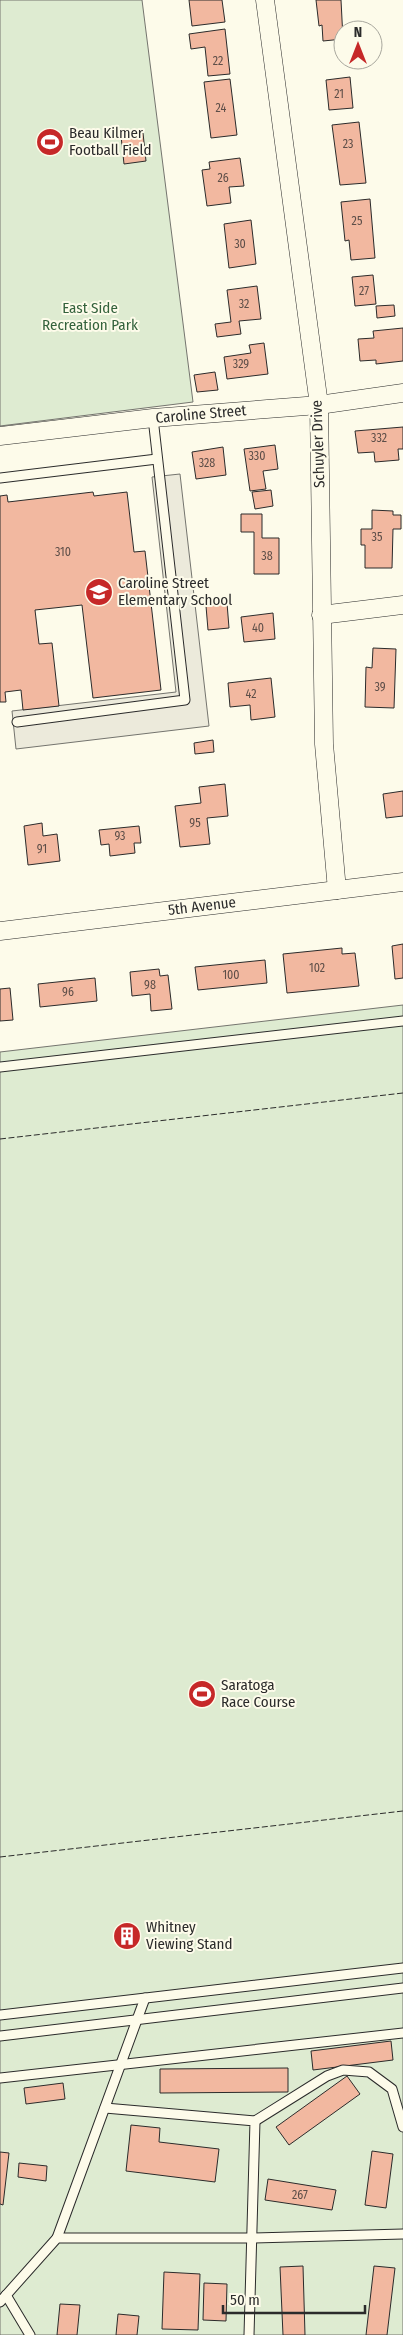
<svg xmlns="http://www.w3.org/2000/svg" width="403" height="2335" font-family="'Fira Sans Condensed',sans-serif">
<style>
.green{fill:#deebd1;stroke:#74746e}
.parking{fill:#eceadb;stroke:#74746e}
.building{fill:#f2b8a0;stroke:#2b2b2b}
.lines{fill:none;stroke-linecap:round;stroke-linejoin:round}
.service-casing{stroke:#2b2b2b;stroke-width:11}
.minor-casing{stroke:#2b2b2b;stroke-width:19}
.service{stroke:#fdfbea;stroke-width:9}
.minor{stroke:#fdfbea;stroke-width:18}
.fence{stroke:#2b2b2b;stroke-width:1;stroke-dasharray:6 2.5;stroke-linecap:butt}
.labels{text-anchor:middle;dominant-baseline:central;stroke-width:4;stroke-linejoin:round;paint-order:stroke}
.number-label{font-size:12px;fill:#5d4e48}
.poi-label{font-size:15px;fill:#2b2b2b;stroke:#fdfbea;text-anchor:start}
.park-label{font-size:15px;fill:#34623c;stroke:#fdfbea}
.street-label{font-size:15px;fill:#2b2b2b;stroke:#fdfbea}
</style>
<rect width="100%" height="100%" fill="#fdfbea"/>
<!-- green -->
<g class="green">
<polygon points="0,0 142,0 193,402 0,426"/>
<polygon points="403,1005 403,2335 0,2335 0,1052"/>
</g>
<!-- parking -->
<polygon class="parking" points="180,474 209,726 16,749 12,711 176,692 152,477"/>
<!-- building -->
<g class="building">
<polygon points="189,0 222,0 225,22 192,26"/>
<polygon points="316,0 341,0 343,39 323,41 322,25 319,26"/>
<polygon points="225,29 230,74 208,76 205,47 191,49 189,34"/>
<polygon points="350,77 353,108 329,110 326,80"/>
<polygon points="230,79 237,135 211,138 204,82"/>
<polygon points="359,122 366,183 340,185 332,125"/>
<polygon points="143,133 146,161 124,164 121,136"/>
<polygon points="240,158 244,186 229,187 231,203 207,206 202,170 210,169 209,162"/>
<polygon points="370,199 375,258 351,260 349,240 345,241 341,202"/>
<polygon points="251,220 256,264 229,268 224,224"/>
<polygon points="373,275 376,304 355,306 352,277"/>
<polygon points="257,286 261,319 239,321 241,334 217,337 215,324 231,322 227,290"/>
<polygon points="394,305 395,316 377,318 376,306"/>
<polygon points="403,328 403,361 376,364 376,360 360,361 358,339 374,338 373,331"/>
<polygon points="264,343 268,374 227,379 224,357 251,353 249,345"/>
<polygon points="215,372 218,390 197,392 194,375"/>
<polygon points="403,427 403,449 398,449 399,460 375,462 374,452 358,453 355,431"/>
<polygon points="275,445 278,469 263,471 266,489 250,491 244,449"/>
<polygon points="223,447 226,475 196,479 192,452"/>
<polygon points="271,490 273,506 255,509 252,492"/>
<polygon points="93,492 94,496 127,492 134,552 145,551 161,690 93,698 82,605 35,610 39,644 52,643 59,706 23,710 21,690 5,692 6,702 0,702 0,496 7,495 8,502"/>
<polygon points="372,510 393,511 393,515 401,515 401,529 393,529 392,568 365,568 365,545 361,545 361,529 372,529"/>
<polygon points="241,514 262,514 262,538 279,538 279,574 254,574 254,532 241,532"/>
<polygon points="227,603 229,628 208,630 206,606"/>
<polygon points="273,613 275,639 244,642 241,617"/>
<polygon points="373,648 396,649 394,708 365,707 366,667 372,668"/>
<polygon points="271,678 275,717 251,720 250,705 230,707 228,683"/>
<polygon points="213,740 214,752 195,754 194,743"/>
<polygon points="225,784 228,816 207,818 210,844 180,847 175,806 201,803 199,787"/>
<polygon points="403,791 403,816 386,818 383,794"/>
<polygon points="42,823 43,836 57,834 60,861 28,865 24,826"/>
<polygon points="139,826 141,843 134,843 135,853 110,856 109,844 101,845 99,830"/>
<polygon points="403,944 403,978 395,979 392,946"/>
<polygon points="342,948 342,954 355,953 359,986 287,993 283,954"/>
<polygon points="265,960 267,983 198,990 195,967"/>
<polygon points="159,969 160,976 168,975 172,1009 151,1011 150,994 132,996 130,972"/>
<polygon points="95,978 97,1001 40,1007 38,984"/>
<polygon points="10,988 13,1020 0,1021 0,989"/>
<polygon points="134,1928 136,1942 121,1943 119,1930"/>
<polygon points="391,2041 393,2060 313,2070 311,2051"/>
<polygon points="288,2068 288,2092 160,2093 160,2069"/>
<polygon points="347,2076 360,2094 289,2145 276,2127"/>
<polygon points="63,2083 65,2099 26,2104 24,2088"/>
<polygon points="131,2125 160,2128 159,2142 219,2149 215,2182 126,2171"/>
<polygon points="372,2151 393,2154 386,2208 365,2205"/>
<polygon points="0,2152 9,2153 3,2205 0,2204"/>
<polygon points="19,2163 47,2166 46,2181 18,2177"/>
<polygon points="268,2179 336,2190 332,2210 265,2200"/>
<polygon points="303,2266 305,2335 283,2335 280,2267"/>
<polygon points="374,2266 395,2268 387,2335 366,2335"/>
<polygon points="164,2272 200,2274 198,2330 162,2329"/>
<polygon points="204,2283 227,2284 226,2321 203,2320"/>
<polygon points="60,2304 80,2305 77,2335 57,2335"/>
<polygon points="118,2314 139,2316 137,2335 116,2335"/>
</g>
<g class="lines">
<!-- service casing -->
<g class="service-casing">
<g id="service">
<polyline points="0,478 157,459"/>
<polyline points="17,722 185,700 153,418"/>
<polyline points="0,1067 403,1021"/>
<polyline points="0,2015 403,1968"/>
<polyline points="0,2036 403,1988"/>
<polyline points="0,2078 403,2033"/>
<polyline points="105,2108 255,2121 249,2335"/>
<polyline points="255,2121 327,2076 343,2070 369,2072 392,2089 403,2127"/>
<polyline points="57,2238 145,1998"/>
<polyline points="6,2295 30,2335"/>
<polyline points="0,2302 57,2238 251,2238 403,2234"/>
</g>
</g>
<!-- minor casing -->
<g class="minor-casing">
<g id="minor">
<polyline points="265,0 319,405 324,744 337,890"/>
<polyline points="0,436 153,418 319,405 403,393"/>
<polyline points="321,615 403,605"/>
<polyline points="0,931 403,882"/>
</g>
</g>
<!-- service -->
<use href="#service" class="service"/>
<!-- minor -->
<use href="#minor" class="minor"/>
<!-- fence -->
<g class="fence">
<polyline points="0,1139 403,1093"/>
<polyline points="0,1857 403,1811"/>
</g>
</g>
<!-- icons -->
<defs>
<g id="stadium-disc" transform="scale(1.4375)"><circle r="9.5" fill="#c62828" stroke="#fdfbea"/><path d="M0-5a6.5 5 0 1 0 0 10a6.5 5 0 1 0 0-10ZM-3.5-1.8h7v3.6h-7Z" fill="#fff"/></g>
<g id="school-disc" transform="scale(1.4375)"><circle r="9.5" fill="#c62828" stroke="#fdfbea"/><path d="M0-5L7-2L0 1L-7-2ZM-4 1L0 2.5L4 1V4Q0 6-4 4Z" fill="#fff"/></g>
<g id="building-disc" transform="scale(1.4375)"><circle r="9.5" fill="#c62828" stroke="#fdfbea"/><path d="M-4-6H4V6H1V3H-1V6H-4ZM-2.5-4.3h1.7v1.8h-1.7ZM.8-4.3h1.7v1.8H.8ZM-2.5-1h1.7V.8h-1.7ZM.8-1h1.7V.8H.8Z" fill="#fff"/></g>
</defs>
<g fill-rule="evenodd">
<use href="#stadium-disc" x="50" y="142"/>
<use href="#school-disc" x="99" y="592"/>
<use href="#stadium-disc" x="202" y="1694"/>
<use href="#building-disc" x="127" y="1936"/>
</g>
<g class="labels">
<!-- number labels -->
<g class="number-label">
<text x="218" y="61">22</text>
<text x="339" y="94">21</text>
<text x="221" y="108">24</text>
<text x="348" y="144">23</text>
<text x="223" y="178">26</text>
<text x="357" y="221">25</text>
<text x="240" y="244">30</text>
<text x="364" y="291">27</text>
<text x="244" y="304">32</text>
<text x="241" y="364">329</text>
<text x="379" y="438">332</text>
<text x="257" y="456">330</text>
<text x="207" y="463">328</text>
<text x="377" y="537">35</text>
<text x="63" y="552">310</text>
<text x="267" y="556">38</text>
<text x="258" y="628">40</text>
<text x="380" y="687">39</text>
<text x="251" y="694">42</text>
<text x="195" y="823">95</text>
<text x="120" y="836">93</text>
<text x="42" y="849">91</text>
<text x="317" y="968">102</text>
<text x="231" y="975">100</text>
<text x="150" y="985">98</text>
<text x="68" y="992">96</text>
<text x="300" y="2195">267</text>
</g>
<!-- poi labels -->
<g class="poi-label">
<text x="69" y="133">Beau Kilmer<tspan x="69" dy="17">Football Field</tspan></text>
<text x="118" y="583">Caroline Street<tspan x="118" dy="17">Elementary School</tspan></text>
<text x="221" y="1685">Saratoga<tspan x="221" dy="17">Race Course</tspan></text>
<text x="146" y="1927">Whitney<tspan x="146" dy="17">Viewing Stand</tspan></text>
</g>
<!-- park labels -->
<g class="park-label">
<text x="90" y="308">East Side<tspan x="90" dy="17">Recreation Park</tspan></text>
</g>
<!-- street labels -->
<g class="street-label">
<text transform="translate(201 414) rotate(-5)">Caroline Street</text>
<text transform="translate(318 444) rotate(-92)">Schuyler Drive</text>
<text transform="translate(202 906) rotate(-7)">5th Avenue</text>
</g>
</g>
<!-- north arrow -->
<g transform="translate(358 45)"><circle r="24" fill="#fdfbea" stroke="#a9a89e"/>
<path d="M0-4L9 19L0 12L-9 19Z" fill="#c62828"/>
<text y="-8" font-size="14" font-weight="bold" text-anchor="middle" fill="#2b2b2b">N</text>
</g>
<!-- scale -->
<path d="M223 2305v8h142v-8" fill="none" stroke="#2b2b2b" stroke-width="2.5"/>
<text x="230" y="2305" font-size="15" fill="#2b2b2b" stroke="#fdfbea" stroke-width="4" paint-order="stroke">50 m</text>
</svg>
